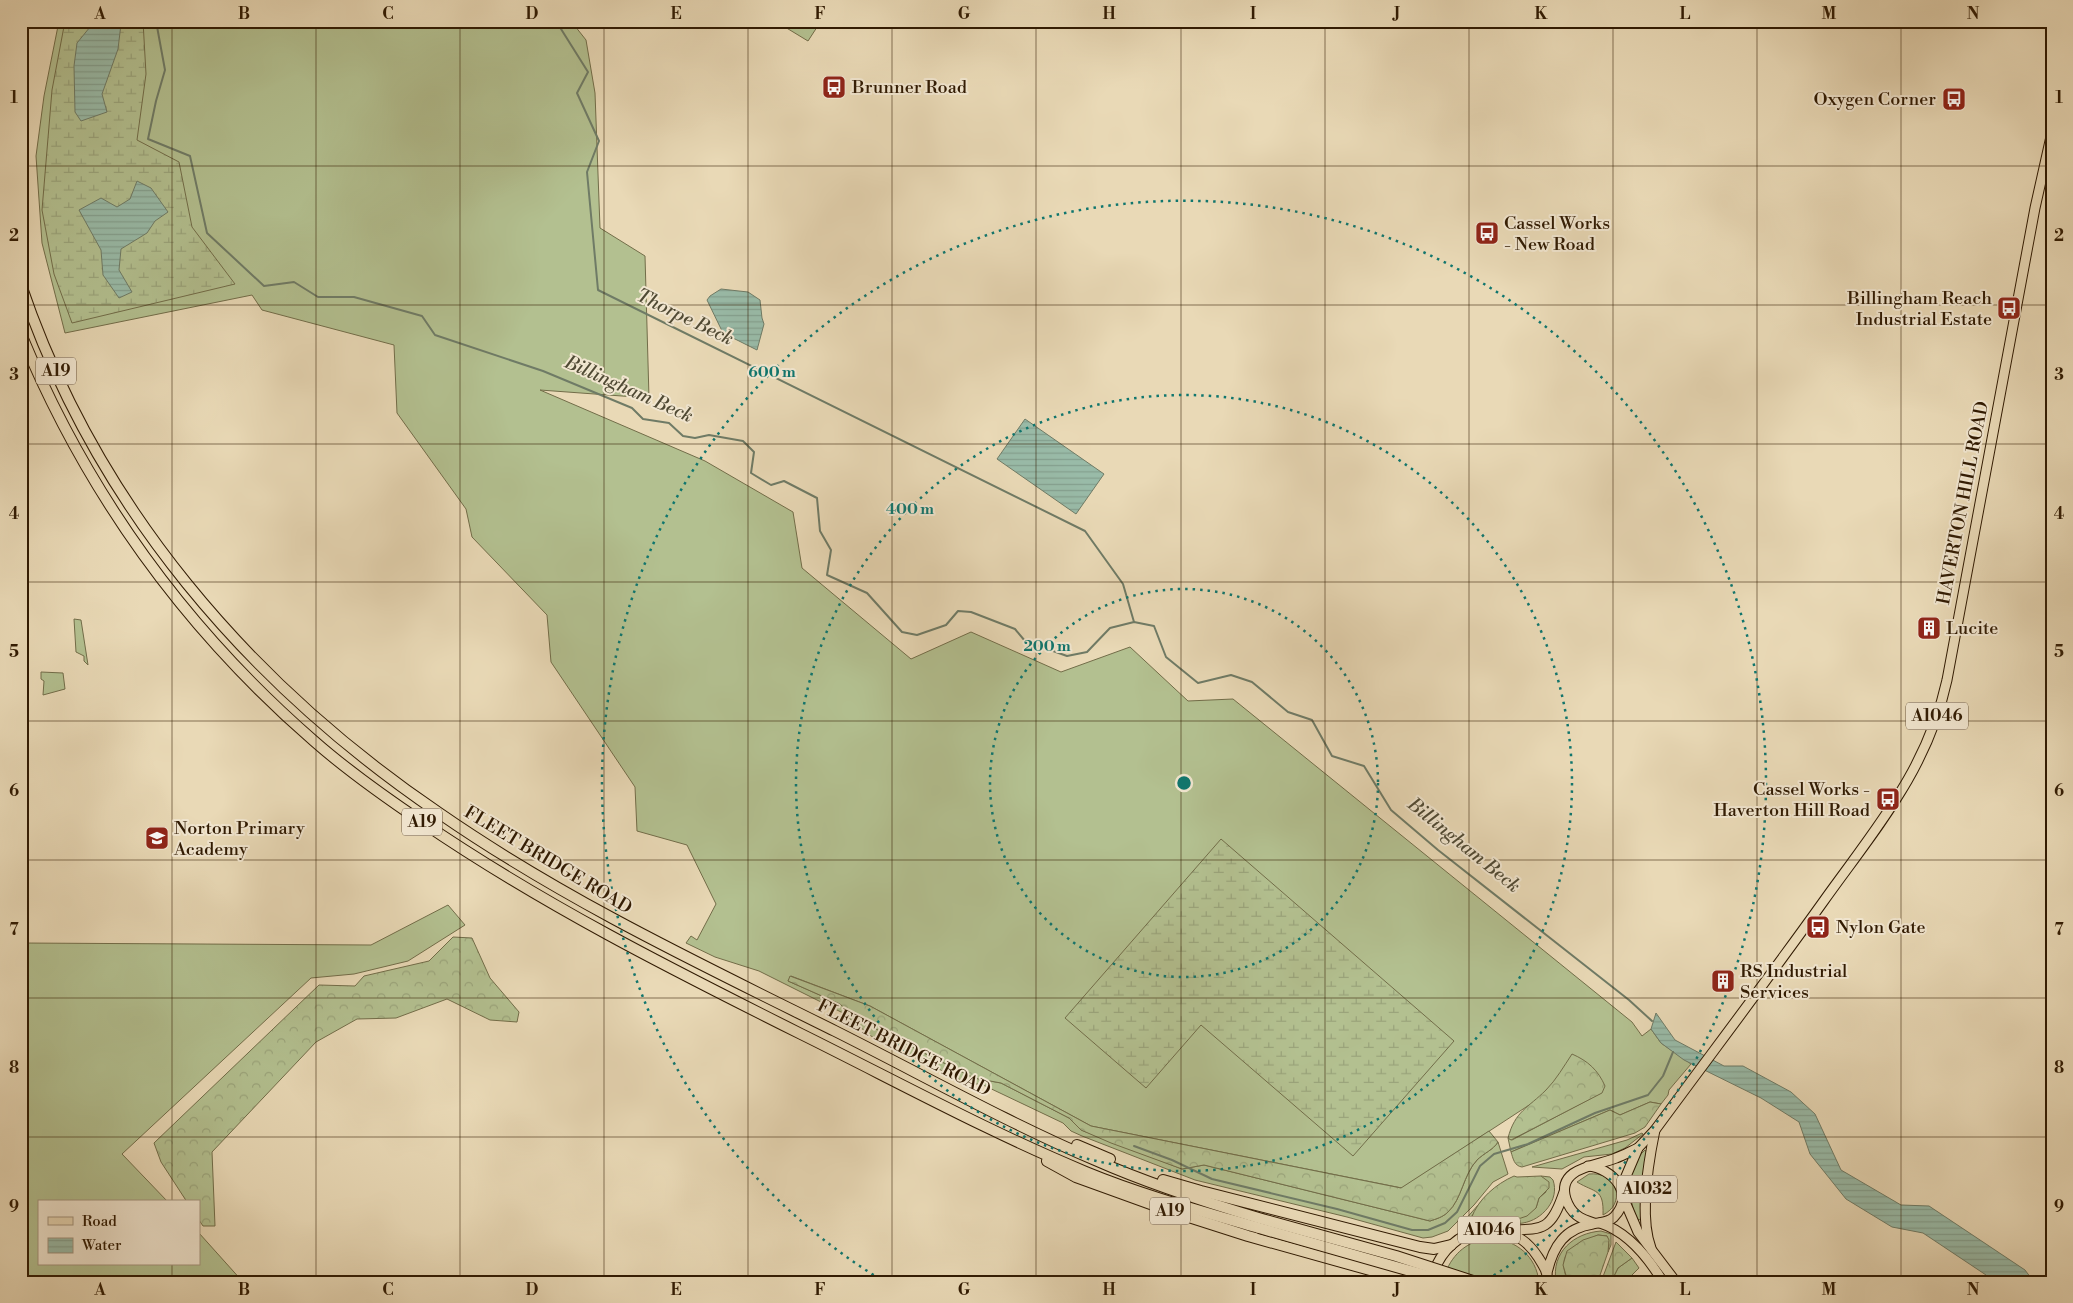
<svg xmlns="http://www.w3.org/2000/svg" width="2073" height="1303" font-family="'Libre Bodoni',serif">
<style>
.grass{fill:#b3c090;stroke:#726d49}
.forest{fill:url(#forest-crowns);stroke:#726d49}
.wetland{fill:url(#wetland-marsh);stroke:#726d49}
.water{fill:url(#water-rules);stroke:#6f7b66}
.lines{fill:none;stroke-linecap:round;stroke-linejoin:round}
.stream{stroke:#6f7b66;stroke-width:2}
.major-casing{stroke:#301a02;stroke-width:11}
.highway-casing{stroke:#301a02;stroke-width:12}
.major{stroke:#e9d9b6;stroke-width:9}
.highway{stroke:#e9d9b6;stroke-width:10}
.highway-bridge-casing{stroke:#301a02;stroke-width:12;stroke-linecap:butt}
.highway-bridge{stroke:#e9d9b6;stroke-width:10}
.grid{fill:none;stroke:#301a02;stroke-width:1;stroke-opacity:0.55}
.ring{fill:none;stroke:#0f766e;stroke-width:2.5;stroke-dasharray:2.5 5}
.labels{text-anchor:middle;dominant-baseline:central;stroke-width:4;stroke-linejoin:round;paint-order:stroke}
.shield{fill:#f1e6d0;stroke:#6a5740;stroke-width:1}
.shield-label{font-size:16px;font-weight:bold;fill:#301a02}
.poi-label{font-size:18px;fill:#301a02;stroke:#f1e6d0;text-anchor:start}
.street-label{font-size:18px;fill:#301a02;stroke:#f1e6d0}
.water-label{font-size:19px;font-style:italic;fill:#504a34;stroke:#f1e6d0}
.centre{fill:#0f766e;stroke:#f1e6d0;stroke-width:2.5}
.ring-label{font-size:15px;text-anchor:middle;font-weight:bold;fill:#0f766e;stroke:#f1e6d0;stroke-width:4;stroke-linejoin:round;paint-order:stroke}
.neatline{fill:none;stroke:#301a02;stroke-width:2}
.grid-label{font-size:16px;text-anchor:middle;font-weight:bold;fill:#301a02}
</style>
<defs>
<pattern id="forest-crowns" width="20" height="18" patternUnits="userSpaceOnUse" patternTransform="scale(1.25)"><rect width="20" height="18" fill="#b3c090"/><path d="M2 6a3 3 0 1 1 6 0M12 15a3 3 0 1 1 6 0" fill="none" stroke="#9aa47b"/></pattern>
<pattern id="wetland-marsh" width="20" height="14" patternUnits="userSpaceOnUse" patternTransform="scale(1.25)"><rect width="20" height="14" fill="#b3c090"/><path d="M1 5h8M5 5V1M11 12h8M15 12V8" fill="none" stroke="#9aa47b"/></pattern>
<pattern id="water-rules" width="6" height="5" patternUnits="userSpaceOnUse" patternTransform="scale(1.25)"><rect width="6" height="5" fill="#99bba8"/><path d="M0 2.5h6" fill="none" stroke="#84a08f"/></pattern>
</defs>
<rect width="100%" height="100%" fill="#e9d9b6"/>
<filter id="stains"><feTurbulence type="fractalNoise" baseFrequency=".004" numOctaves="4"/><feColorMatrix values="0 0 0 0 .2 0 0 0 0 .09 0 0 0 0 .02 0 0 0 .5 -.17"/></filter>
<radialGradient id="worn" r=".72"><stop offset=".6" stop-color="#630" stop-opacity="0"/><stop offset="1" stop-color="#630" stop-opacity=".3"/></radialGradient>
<!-- grass -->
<g class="grass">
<path d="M59 21H571L586 40 595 93 600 228 645 256 649 398 540 390 705 461 793 512 802 568 911 659 971 632 1061 672 1130 647 1188 701 1233 699 1632 1022 1642 1036 1651 1029 1661 1043 1691 1064 1669 1090 1668 1095 1661 1104 1650 1102 1620 1115 1610 1110 1511 1152 1508 1138 1512 1140 1601 1093 1566 1081 1402 1188 1091 1126 870 1006 791 976 788 981 840 1004 856 1019 974 1078 1001 1083 1069 1118 1081 1130 1182 1169 1204 1165 1430 1221C1436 1219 1443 1217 1448 1212 1462 1199 1463 1175 1477 1160 1484 1153 1493 1150 1498 1142L1508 1174 1493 1182 1474 1205 1448 1231 1432 1237 1423 1238 1347 1217 1195 1180 1082 1136 1071 1131 1063 1123 981 1084H969L871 1036 843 1013 759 971 715 957 686 943 691 936 697 940 716 904 687 845 637 831 635 787 551 662 547 615 472 537 466 509 397 413 394 345 262 310 252 295 65 333 42 243 36 156 44 96Z"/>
<polygon points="775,21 821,21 808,41"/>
<polygon points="74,619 81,620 88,665 84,661 84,656 76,652"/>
<polygon points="41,672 63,673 65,689 43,695 44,681 41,679"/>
<polygon points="448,905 465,925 408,961 354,974 311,978 122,1154 168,1202 39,1202 39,1264 199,1264 199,1233 243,1282 21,1282 21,943 371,945"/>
<polygon points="1642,1133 1643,1134 1625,1148 1612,1154 1584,1157 1562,1169 1532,1167 1627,1140"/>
<path d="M1645 1150 1647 1153 1641 1220 1636 1219C1629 1196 1624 1169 1645 1150Z"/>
<path d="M1589 1174C1602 1173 1610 1177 1616 1189 1618 1201 1614 1209 1603 1215 1604 1188 1595 1193 1577 1182Z"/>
<path d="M1541 1176 1550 1177 1553 1180C1560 1200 1542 1220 1523 1223 1513 1225 1503 1221 1492 1220 1483 1220 1474 1225 1465 1223L1464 1221 1486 1196 1471 1217 1473 1220 1499 1217 1508 1219 1536 1208 1539 1198 1546 1192 1544 1180Z"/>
<path d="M1601 1231 1611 1234V1245L1608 1252 1609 1245 1607 1236 1598 1235C1574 1246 1555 1251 1568 1282H1556C1551 1252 1574 1233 1601 1231Z"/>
<path d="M1492 1238C1517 1241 1536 1256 1539 1282H1483L1447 1269C1456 1250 1471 1240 1492 1238Z"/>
<polygon points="1632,1258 1639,1268 1625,1282 1611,1282 1618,1268"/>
</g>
<!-- forest -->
<g class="forest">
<polygon points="453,937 472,938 490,978 519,1012 517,1022 490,1020 447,999 396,1018 357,1019 316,1042 212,1152 215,1226 203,1226 199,1220 199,1202 187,1202 161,1162 154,1143 319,985 355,986 364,976 429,961"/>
<path d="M790 976 870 1006 1091 1126 1401 1188 1489 1131 1498 1142C1493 1150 1484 1153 1477 1160 1463 1175 1462 1199 1448 1212 1443 1217 1436 1219 1430 1221L1204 1165 1182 1169 1111 1143 1081 1130 1069 1118 1001 1083 974 1078 856 1019 840 1004 788 981Z"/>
<path d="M1572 1054C1588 1061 1598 1070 1605 1086L1602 1093 1511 1140 1508 1138C1515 1111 1528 1108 1546 1090 1556 1080 1564 1066 1572 1054Z"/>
<path d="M1650 1102 1661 1104 1645 1127 1635 1133 1522 1167C1514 1166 1513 1158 1511 1152L1610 1110 1620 1115Z"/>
<path d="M1514 1176 1517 1177 1541 1176 1549 1182V1188L1539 1198 1536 1208 1527 1216 1518 1219 1499 1217 1476 1221 1471 1219C1478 1199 1496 1184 1514 1176Z"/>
<polygon points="1598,1235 1607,1236 1609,1240 1608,1252 1598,1281 1568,1282 1563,1265 1567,1251 1583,1240"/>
<polygon points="1616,1242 1632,1258 1618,1268 1611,1282 1601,1282"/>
</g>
<!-- wetland -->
<g class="wetland">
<polygon points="65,21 143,21 146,74 137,140 179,162 192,227 235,284 72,323 54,274 42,210 52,90"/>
<polygon points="1221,839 1454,1041 1353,1156 1201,1025 1146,1088 1065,1018"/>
</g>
<!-- water -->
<g class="water">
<polygon points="121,24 118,49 102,94 107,112 81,121 75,112 74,66 77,43 90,27"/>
<polygon points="137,181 151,188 168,212 155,221 147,233 121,249 119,270 132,292 119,298 103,275 101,250 79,210 101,198 117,207 130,199"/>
<polygon points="721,289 748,292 760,300 762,318 764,324 757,350 723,333 707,300 710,296"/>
<polygon points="1025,419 1104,474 1076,514 997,459"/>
<polygon points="1656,1013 1675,1040 1724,1066 1743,1066 1791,1092 1815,1114 1841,1170 1901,1205 1929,1206 2025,1270 2034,1282 1992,1282 1986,1275 1923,1233 1892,1227 1846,1199 1810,1154 1799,1122 1761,1098 1684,1060 1661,1043 1651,1029"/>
</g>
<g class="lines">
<!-- stream -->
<g class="stream">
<polyline points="156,21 165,70 156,101 148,139 190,156 207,233 264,286 294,282 318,297 354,297 422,316 435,335 543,371 632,408 643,419 669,423 683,436 695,438 709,435 743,441 754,452 751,473 771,485 784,481 817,498 820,531 831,550 827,575 867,593 902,632 917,635 946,625 958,611 971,612 1015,629 1025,641 1067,656 1087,652 1110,628 1134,622 1154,626 1166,657 1198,683 1231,675 1252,682 1288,712 1312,720 1332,756 1364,766 1391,810 1438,850 1629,1000 1652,1021"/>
<polyline points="556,21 588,72 577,93 599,141 587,172 598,290 1085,531 1123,584 1134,622"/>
<polyline points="1134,1146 1172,1160 1212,1179 1337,1209 1412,1230 1428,1230 1445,1223 1457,1212 1480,1166 1494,1154 1528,1144 1595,1113 1648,1095 1663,1076 1673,1052"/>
</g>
<!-- major casing -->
<g class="major-casing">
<g id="major">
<path d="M1621 1188 1638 1148 1655 1130C1711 1054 1768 979 1823 902 1875 829 1927 771 1947 680L2035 208 2052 132"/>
<polyline points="1623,1197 1638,1232 1676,1282"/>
<path d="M1594 1223C1580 1219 1571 1214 1566 1199 1556 1167 1597 1166 1616 1158 1624 1155 1631 1151 1638 1148"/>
<path d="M1600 1223C1628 1232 1648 1257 1663 1282"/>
<path d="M1502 1230C1541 1229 1550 1234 1564 1192"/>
<path d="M1651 1248C1639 1216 1648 1164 1655 1130"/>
<path d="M1547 1273C1553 1246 1565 1228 1593 1224 1601 1222 1608 1223 1614 1217 1636 1194 1612 1168 1588 1166"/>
<path d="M1433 1274C1449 1225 1509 1212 1538 1257 1543 1265 1548 1272 1548 1282"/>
</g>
</g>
<!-- highway casing -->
<g class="highway-casing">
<g id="highway">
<path d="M21 285C96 506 248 683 439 813 563 899 700 964 835 1031 921 1074 1006 1122 1095 1160 1149 1184 1205 1202 1262 1219"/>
<path d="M21 334C87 494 184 628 314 741 348 771 385 797 422 822 542 904 671 969 801 1034 896 1081 989 1132 1086 1172 1142 1195 1201 1211 1259 1228"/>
<polyline points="1077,1145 1110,1159"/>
<polyline points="1047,1161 1076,1177 1170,1211 1248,1236 1413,1282"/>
<polyline points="1163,1180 1201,1191 1420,1247 1434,1249 1451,1245"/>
<polyline points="1548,1279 1549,1282"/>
</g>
</g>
<!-- major -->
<use href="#major" class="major"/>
<!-- highway -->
<use href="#highway" class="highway"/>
<!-- highway-bridge casing -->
<g class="highway-bridge-casing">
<g id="highway-bridge">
<polyline points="1262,1219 1396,1256 1476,1282"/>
<polyline points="1259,1228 1449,1282"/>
</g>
</g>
<!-- highway-bridge -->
<use href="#highway-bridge" class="highway-bridge"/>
</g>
<!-- grid -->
<path class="grid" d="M172 21V1202M316 21V1282M460 21V1282M604 21V1282M748 21V1282M892 21V1282M1036 21V1282M1181 21V1282M1325 21V1282M1469 21V1282M1613 21V1282M1757 21V1282M1901 21V1282M21 166H2052M21 305H2052M21 444H2052M21 582H2052M21 721H2052M21 860H2052M21 998H2052M21 1137H2052M172 1264V1282"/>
<!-- distance rings -->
<g class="ring">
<circle cx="1184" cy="783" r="194"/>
<circle cx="1184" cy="783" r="388"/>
<path d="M880 1279A582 582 0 1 1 1488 1279"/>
</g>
<!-- icons -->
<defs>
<g id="bus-square" transform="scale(1.25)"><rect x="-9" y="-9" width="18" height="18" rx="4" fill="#8f2418" stroke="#f1e6d0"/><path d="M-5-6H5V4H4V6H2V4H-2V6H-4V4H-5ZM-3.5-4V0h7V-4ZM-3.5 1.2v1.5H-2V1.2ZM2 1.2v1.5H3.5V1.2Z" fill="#fff"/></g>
<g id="building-square" transform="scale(1.25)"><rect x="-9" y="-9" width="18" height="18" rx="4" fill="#8f2418" stroke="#f1e6d0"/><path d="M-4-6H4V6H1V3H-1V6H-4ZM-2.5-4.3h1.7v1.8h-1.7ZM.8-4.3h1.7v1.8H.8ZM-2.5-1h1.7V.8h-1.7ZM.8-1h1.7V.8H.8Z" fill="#fff"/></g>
<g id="school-square" transform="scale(1.25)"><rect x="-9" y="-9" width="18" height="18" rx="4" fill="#8f2418" stroke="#f1e6d0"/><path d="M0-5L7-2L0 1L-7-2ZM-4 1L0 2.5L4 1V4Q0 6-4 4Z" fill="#fff"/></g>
</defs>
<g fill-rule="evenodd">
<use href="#bus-square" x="834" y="87"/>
<use href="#bus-square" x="1954" y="99"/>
<use href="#bus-square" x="1487" y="233"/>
<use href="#bus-square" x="2009" y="308"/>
<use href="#building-square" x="1929" y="628"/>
<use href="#bus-square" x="1888" y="799"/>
<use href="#school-square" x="157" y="838"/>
<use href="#bus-square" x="1818" y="927"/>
<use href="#building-square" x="1723" y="981"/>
</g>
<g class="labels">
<!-- shield labels -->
<g class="shield">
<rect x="36" y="357.5" width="40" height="27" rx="4"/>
<rect x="1906" y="702.5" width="62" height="27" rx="4"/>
<rect x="402" y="808.5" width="40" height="27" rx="4"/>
<rect x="1617" y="1175.5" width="60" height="27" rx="4"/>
<rect x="1150" y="1197.5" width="40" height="27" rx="4"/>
<rect x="1458" y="1216.5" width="62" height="27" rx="4"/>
</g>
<g class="shield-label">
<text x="56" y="371">A19</text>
<text x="1937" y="716">A1046</text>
<text x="422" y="822">A19</text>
<text x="1647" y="1189">A1032</text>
<text x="1170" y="1211">A19</text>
<text x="1489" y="1230">A1046</text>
</g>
<!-- poi labels -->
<g class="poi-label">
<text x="852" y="87">Brunner Road</text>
<text x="1936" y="99" text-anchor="end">Oxygen Corner</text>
<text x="1504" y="223">Cassel Works<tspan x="1504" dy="21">- New Road</tspan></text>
<text x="1992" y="298" text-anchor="end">Billingham Reach<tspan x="1992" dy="21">Industrial Estate</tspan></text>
<text x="1946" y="628">Lucite</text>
<text x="1870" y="789" text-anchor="end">Cassel Works -<tspan x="1870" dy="21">Haverton Hill Road</tspan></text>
<text x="174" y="828">Norton Primary<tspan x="174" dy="21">Academy</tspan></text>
<text x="1836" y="927">Nylon Gate</text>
<text x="1740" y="971">RS Industrial<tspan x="1740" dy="21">Services</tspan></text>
</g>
<!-- street labels -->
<g class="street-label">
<text transform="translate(1963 503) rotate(-79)">HAVERTON HILL ROAD</text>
<text transform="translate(548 860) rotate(31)">FLEET BRIDGE ROAD</text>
<text transform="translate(904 1048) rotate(27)">FLEET BRIDGE ROAD</text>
</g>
<!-- water labels -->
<g class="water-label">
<text transform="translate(685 317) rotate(26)">Thorpe Beck</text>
<text transform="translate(629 389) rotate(24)">Billingham Beck</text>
<text transform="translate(1464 845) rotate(39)">Billingham Beck</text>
</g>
</g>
<circle cx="1184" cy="783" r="8" class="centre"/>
<g class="ring-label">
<text x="772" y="377">600 m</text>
<text x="910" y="514">400 m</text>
<text x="1047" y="651">200 m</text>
</g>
<!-- margin -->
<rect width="2073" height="1303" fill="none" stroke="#e9d9b6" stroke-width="55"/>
<!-- legend -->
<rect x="38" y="1200" width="162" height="65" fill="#f1e6d0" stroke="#a4947e"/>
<rect x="48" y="1217" width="25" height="8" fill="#e9d9b6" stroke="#a4947e"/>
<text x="82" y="1226" font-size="15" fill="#301a02">Road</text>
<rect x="48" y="1238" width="25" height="15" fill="url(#water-rules)" stroke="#a4947e"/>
<text x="82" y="1250" font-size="15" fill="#301a02">Water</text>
<rect x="28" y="28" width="2018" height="1248" class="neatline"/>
<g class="grid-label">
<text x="100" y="19">A</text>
<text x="244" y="19">B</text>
<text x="388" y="19">C</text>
<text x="532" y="19">D</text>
<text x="676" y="19">E</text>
<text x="820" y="19">F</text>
<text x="964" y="19">G</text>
<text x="1109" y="19">H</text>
<text x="1253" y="19">I</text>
<text x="1397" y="19">J</text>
<text x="1541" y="19">K</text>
<text x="1685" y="19">L</text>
<text x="1829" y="19">M</text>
<text x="1973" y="19">N</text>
<text x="14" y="103">1</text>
<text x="2059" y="103">1</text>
<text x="14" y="241">2</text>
<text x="2059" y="241">2</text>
<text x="14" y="380">3</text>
<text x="2059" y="380">3</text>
<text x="14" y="519">4</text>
<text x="2059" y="519">4</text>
<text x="14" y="657">5</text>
<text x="2059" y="657">5</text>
<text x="14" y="796">6</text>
<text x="2059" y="796">6</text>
<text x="14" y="935">7</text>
<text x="2059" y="935">7</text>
<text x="14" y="1073">8</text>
<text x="2059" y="1073">8</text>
<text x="14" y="1212">9</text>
<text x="2059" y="1212">9</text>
<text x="100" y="1295">A</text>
<text x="244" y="1295">B</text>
<text x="388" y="1295">C</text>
<text x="532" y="1295">D</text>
<text x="676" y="1295">E</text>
<text x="820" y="1295">F</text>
<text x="964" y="1295">G</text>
<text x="1109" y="1295">H</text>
<text x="1253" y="1295">I</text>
<text x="1397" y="1295">J</text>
<text x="1541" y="1295">K</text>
<text x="1685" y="1295">L</text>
<text x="1829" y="1295">M</text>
<text x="1973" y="1295">N</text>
</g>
<rect width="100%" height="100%" filter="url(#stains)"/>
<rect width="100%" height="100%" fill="url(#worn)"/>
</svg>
